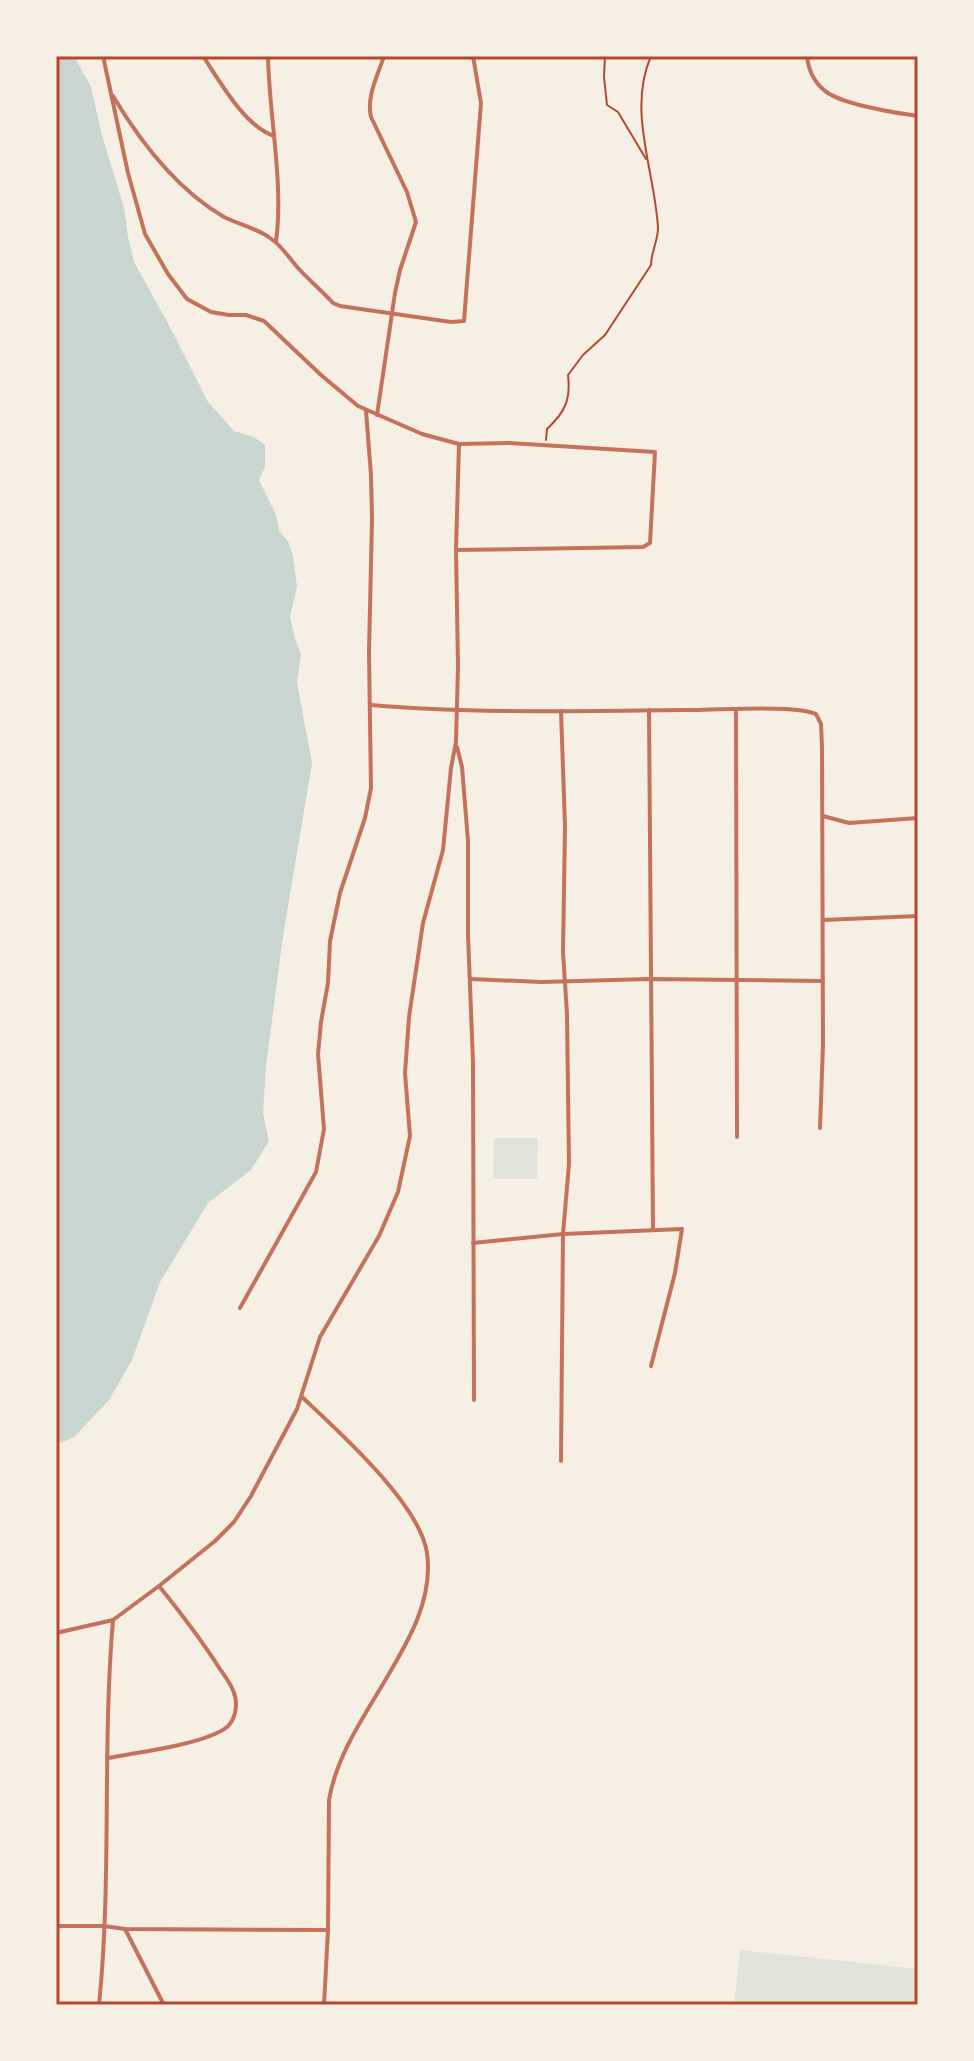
<svg xmlns="http://www.w3.org/2000/svg" width="974" height="2061" font-family="'DejaVu Sans',sans-serif">
<style>
.green{fill:#e2e4dc}
.water{fill:#c9d6d2}
.lines{fill:none;stroke-linecap:round;stroke-linejoin:round}
.path{stroke:#b5482f;stroke-width:2}
.minor{stroke:#c5725c;stroke-width:4}
.neatline{fill:none;stroke:#b5482f;stroke-width:3}
</style>
<rect width="100%" height="100%" fill="#f6efe4"/>
<!-- green -->
<g class="green">
<polygon points="494,1138 538,1138 537,1179 493,1179"/>
<polygon points="740,1950 918,1969 918,2005 734,2005"/>
</g>
<!-- water -->
<polygon class="water" points="56,56 74,56 91,87 101,132 124,208 128,237 134,262 171,329 208,402 234,431 254,437 265,445 265,467 259,480 276,515 279,531 288,541 293,556 297,587 290,617 295,639 301,654 297,683 312,763 283,936 266,1066 263,1113 269,1141 251,1170 208,1203 160,1282 132,1360 109,1400 74,1437 56,1445"/>
<g class="lines">
<!-- path -->
<g class="path">
<polyline points="605,56 604,77 607,105 618,112 646,159"/>
<path d="M546 440 547 429C565 412 571 400 568 375L583 355 605 335 651 265C651 252 658 241 658 228 655 171 627 111 651 56"/>
</g>
<!-- minor -->
<g class="minor">
<polyline points="103,56 128,173 145,234 168,274 187,299 211,312 229,315 246,315 264,321 321,375 358,406 422,434 459,444 509,443 655,452 650,543 643,547 456,550"/>
<path d="M203 56C219 80 245 127 274 136"/>
<path d="M268 56C269 116 284 183 276 242"/>
<path d="M807 56C808 69 814 82 824 90 839 104 897 113 918 116"/>
<path d="M113 96C141 143 176 189 224 217 240 225 260 229 274 241 283 248 290 259 298 268 309 280 322 291 333 303L340 306 451 322 464 321 481 103 473 56"/>
<path d="M377 415 395 293 400 270 416 222 407 192 371 117C366 97 378 75 384 56"/>
<path d="M371 705C474 714 579 711 682 710 717 710 751 707 786 709 796 710 806 710 816 714L821 724 822 747 823 1045 820 1128"/>
<polyline points="736,709 737,1137"/>
<polyline points="649,710 653,1229"/>
<polyline points="457,747 462,767 468,841 468,935 473,1062 474,1400"/>
<polyline points="823,816 849,823 918,818"/>
<polyline points="823,920 918,916"/>
<polyline points="470,979 541,982 650,979 823,981"/>
<polyline points="473,1243 563,1234 682,1229 675,1273 651,1366"/>
<polyline points="240,1308 316,1172 324,1129 318,1054 321,1022 328,983 330,941 340,893 365,818 371,788 369,652 372,519 371,475 366,411"/>
<path d="M302 1397C338 1431 420 1504 427 1553 434 1603 404 1648 380 1689 359 1724 336 1759 329 1800L328 1930 324 2005"/>
<polyline points="561,1461 563,1234 569,1164 567,1014 563,952 565,826 561,711"/>
<polyline points="56,1633 113,1620 159,1586 215,1541 234,1522 251,1496 297,1409 320,1337 379,1236 398,1192 410,1136 405,1073 409,1017 423,923 443,850 451,768 456,742 458,666 456,550 459,444"/>
<path d="M107 1758C136 1753 206 1744 227 1727 236 1719 238 1704 234 1693 231 1683 223 1674 218 1666 200 1638 180 1612 159 1586"/>
<polyline points="56,1926 104,1926 125,1929 328,1930"/>
<polyline points="125,1929 164,2005"/>
<path d="M99 2005C112 1878 102 1748 113 1620"/>
</g>
</g>
<!-- border -->
<rect width="974" height="2061" fill="none" stroke="#f6efe4" stroke-width="116"/>
<rect x="58" y="58" width="858" height="1945" class="neatline"/>
</svg>
